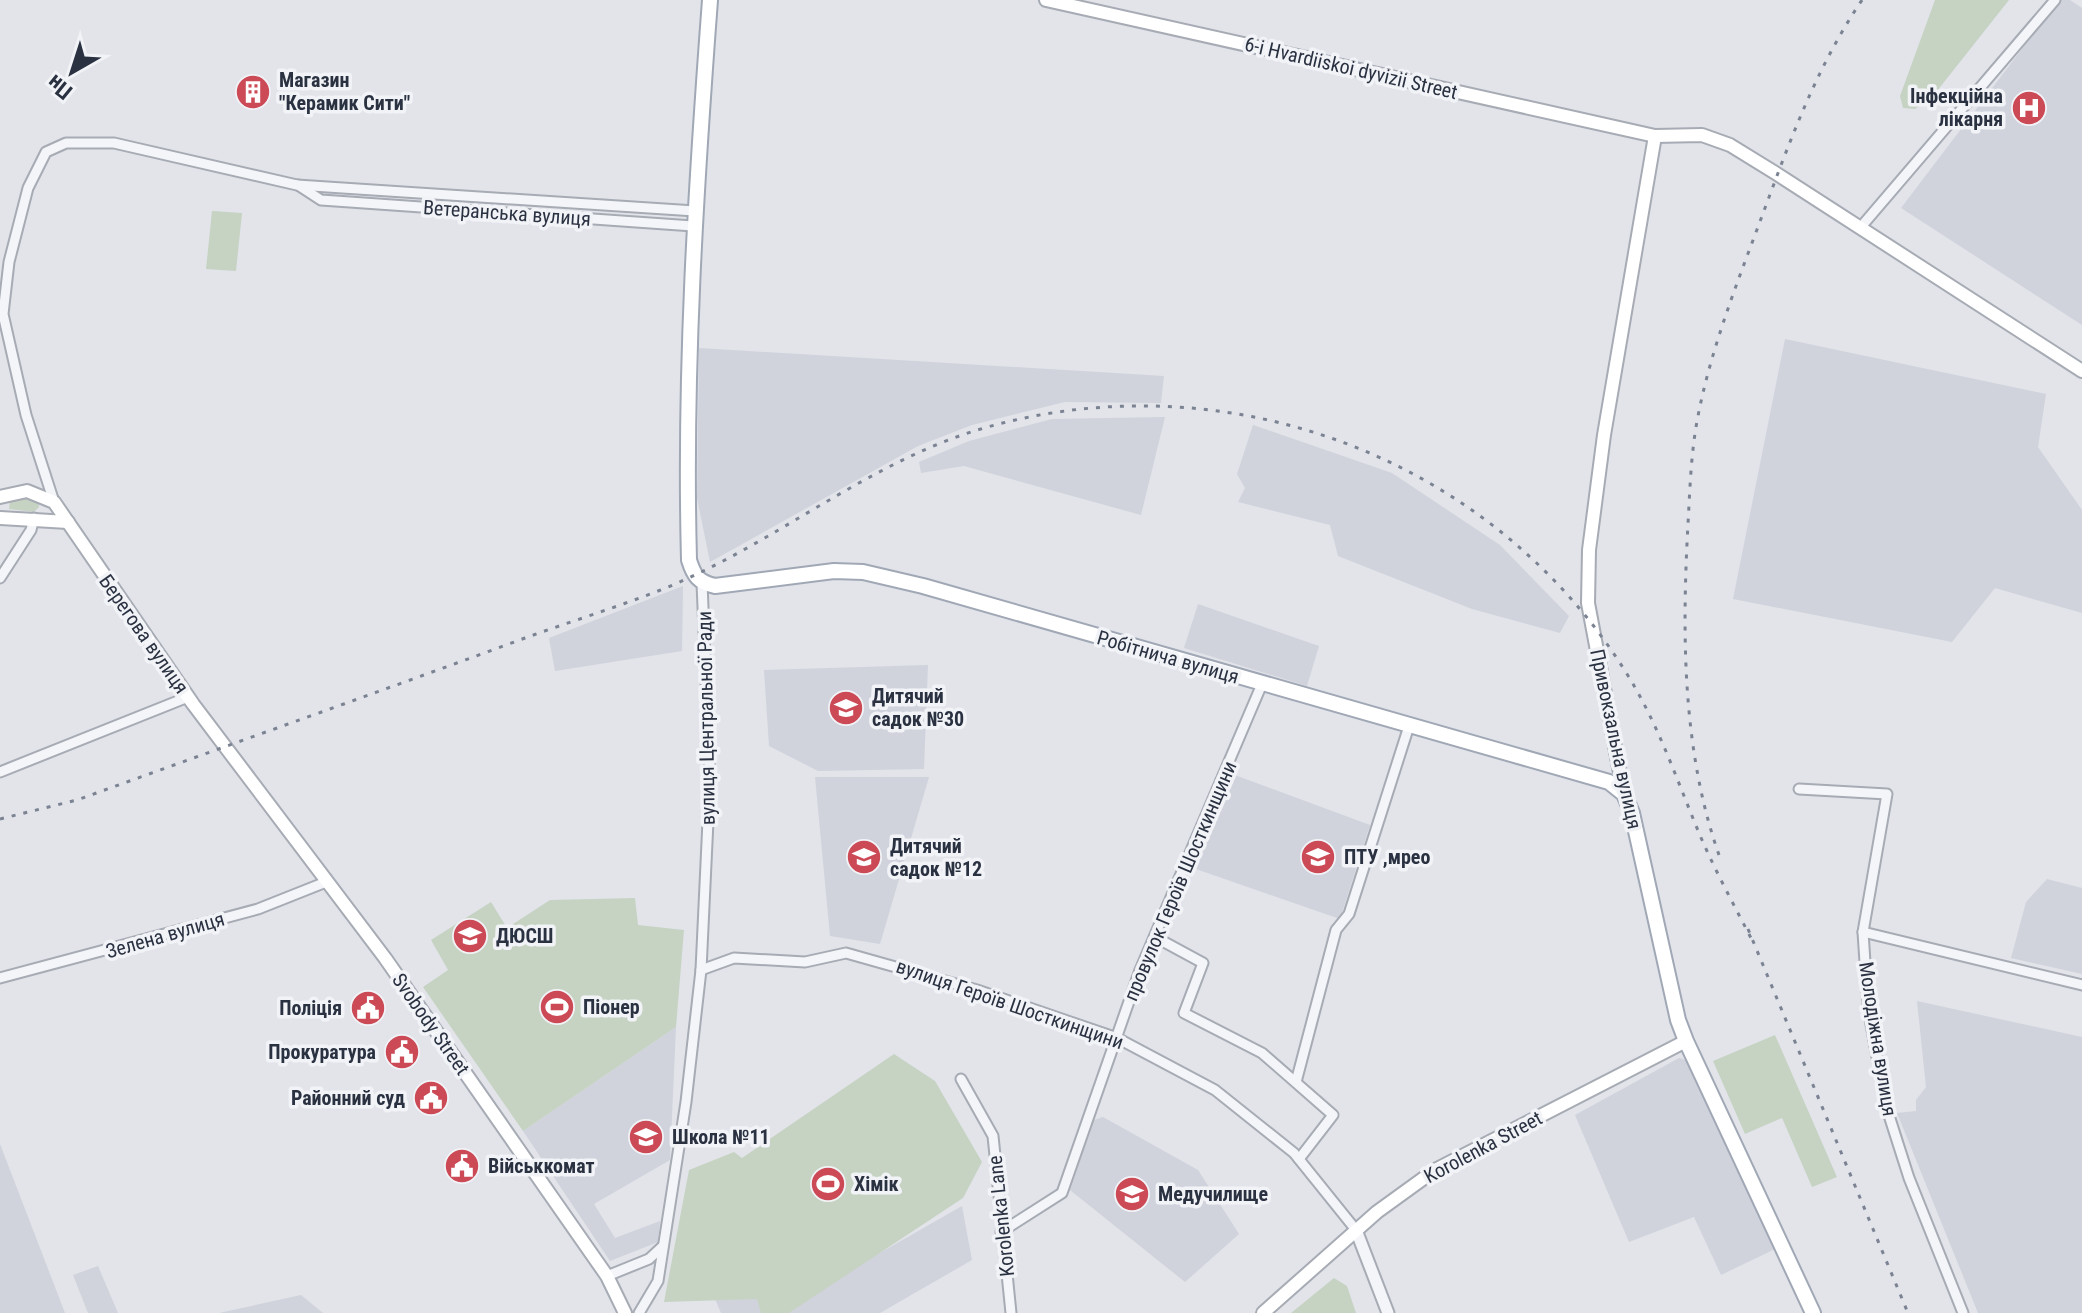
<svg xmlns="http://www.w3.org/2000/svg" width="2082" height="1313" font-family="'Roboto Condensed',sans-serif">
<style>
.built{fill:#d0d3dc}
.green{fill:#c6d3c3}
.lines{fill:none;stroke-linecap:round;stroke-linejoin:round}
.minor-casing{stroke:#a7abb4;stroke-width:13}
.tertiary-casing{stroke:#a7abb4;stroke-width:15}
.secondary-casing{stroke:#a7abb4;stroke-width:16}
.primary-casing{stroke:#a1a8b5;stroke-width:18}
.minor{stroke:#f4f5f8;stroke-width:9}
.tertiary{stroke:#f4f5f8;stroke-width:11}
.secondary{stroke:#fff;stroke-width:12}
.primary{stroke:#fff;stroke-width:14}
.rail{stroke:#7b8393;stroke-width:3;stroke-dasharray:4 8;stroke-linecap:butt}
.labels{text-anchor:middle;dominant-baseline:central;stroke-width:7;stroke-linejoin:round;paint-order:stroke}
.street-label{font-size:20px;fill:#2a3141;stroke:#f1f3f7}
.poi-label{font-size:20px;font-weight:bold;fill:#2a3141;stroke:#f1f3f7;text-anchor:start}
</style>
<rect width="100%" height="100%" fill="#e2e4ea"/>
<!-- built -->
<g class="built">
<polygon points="2059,0 2070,0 2082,8 2082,325 1901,208"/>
<polygon points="1785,339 2046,394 2038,447 2082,510 2082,613 1995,588 1952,642 1733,599"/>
<polygon points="699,348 1164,376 1161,403 1065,402 972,425 918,446 710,562 697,498"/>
<polygon points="1165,417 1141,515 964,466 921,473 919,462 969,441 1052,419"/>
<polygon points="1253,425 1392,473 1500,545 1569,616 1560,633 1472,609 1338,556 1330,525 1238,502 1245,488 1237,474"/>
<polygon points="683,586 682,651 555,671 549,638"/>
<polygon points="1198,604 1319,646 1307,686 1184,648"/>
<polygon points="928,665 924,769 818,771 769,746 764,670"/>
<polygon points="1232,774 1370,825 1340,919 1193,868"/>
<polygon points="815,777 929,777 880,944 830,936"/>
<polygon points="2047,879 2082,888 2082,974 2011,958 2026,902"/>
<polygon points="1917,1001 2082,1037 2082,1313 1978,1313 1897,1113 1916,1111 1916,1100 1926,1087"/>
<polygon points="676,1027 670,1160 594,1204 615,1238 660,1221 658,1242 610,1261 523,1131"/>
<polygon points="1679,1058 1689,1061 1775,1249 1721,1275 1694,1217 1629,1242 1575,1115"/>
<polygon points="1103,1117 1198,1170 1239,1234 1185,1282 1070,1190 1094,1120"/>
<polygon points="0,1144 65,1313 0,1313"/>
<polygon points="962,1206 972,1260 880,1313 721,1313 715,1299 813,1291"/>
<polygon points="98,1266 118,1313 88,1313 73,1275"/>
<polygon points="301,1295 323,1313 219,1313"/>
</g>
<!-- green -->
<g class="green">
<polygon points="1935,0 2009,0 1933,96 1915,109 1903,108 1900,96"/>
<polygon points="212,211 242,213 236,271 206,269"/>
<polygon points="30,496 38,499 39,507 34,512 9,509 10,500"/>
<polygon points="635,898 638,925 684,930 676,1027 523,1131 423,987 448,970 431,940 491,902 507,928 550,900"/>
<polygon points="1775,1035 1837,1177 1812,1187 1782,1118 1745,1134 1713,1061"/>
<polygon points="894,1054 935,1081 982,1162 963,1198 789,1313 761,1313 757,1299 664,1302 689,1170 734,1152 742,1158"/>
<polygon points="1334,1278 1347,1286 1356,1313 1291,1313"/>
</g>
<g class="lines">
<!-- minor casing -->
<g class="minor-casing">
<g id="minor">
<polyline points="298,185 321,200 693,226"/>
<polyline points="1860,228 2055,0"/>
<polyline points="54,502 26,415 3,314 9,262 28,188 46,152 66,143 114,143 297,185 695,211"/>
<polyline points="0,578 31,530 34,518"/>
<polyline points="0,772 188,697"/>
<polyline points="1799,789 1887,794 1863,932 1868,1008 1886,1106 1909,1178 1963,1313"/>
<polyline points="1863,932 2082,985"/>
<polyline points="1155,937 1203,963 1184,1013 1262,1053 1333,1115 1299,1159"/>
<polyline points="701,970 734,958 805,962 846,953 977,990 1117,1038 1215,1090 1294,1153 1356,1230"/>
<polyline points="0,978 258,909 326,882"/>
<polyline points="961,1079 993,1136 1011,1313"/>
<polyline points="1296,1082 1336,930 1349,914 1409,726"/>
<polyline points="1001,1232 1062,1193 1140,970 1262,684"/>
<polyline points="607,1276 649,1259 663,1246"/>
<polyline points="639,1313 658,1281 686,1102 701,970 710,778 702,583"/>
</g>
</g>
<!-- tertiary casing -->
<g class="tertiary-casing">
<polyline id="tertiary" points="1356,1230 1388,1313"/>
</g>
<!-- secondary casing -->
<g class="secondary-casing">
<g id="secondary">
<polyline points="1046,0 1655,136 1702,135 1730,145 1777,174 2082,371"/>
<polyline points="0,497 27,491 54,502 193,704 385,958 607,1276 625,1313"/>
<polyline points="0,518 68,522"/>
<polyline points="1624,794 1588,603 1589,550 1604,435 1655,136"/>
<polyline points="1263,1313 1377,1212 1435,1170 1686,1041"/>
</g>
</g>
<!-- primary casing -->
<g class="primary-casing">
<path id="primary" d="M710 0C696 186 684 373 689 560 694 576 698 582 715 586L834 571 863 572 923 586 1609 782 1624 794 1632 813 1678 1020 1686 1041 1813 1313"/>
</g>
<!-- minor -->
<use href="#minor" class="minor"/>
<!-- tertiary -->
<use href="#tertiary" class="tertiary"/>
<!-- secondary -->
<use href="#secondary" class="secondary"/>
<!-- primary -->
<use href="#primary" class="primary"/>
<!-- rail -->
<g class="rail">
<path d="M0 819 77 800C226 746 376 693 525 638 572 621 621 606 668 587 777 542 870 461 984 428 1228 358 1493 458 1627 674 1660 727 1678 784 1702 840 1717 874 1735 907 1752 940"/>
<path d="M1719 855C1682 750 1682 633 1688 524 1690 488 1691 451 1698 416 1712 344 1740 276 1765 208 1792 135 1818 65 1862 0"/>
<polyline points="1748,929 1908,1313"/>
</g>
</g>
<!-- icons -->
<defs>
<g id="building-disc" transform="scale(1.8)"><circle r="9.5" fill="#cb4a56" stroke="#f1f3f7"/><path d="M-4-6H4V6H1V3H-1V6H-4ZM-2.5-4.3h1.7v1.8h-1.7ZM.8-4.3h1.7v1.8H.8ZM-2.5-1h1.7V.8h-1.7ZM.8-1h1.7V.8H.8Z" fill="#fff"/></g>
<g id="hospital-disc" transform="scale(1.8)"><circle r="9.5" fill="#cb4a56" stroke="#f1f3f7"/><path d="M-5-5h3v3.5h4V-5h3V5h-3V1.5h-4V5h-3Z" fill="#fff"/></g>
<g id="school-disc" transform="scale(1.8)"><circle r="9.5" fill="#cb4a56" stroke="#f1f3f7"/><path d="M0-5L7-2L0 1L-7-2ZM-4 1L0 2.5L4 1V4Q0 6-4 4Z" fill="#fff"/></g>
<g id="university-disc" transform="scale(1.8)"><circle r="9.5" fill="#cb4a56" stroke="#f1f3f7"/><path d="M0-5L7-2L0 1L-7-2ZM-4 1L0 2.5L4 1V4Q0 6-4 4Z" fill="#fff"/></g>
<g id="stadium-disc" transform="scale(1.8)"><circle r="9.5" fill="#cb4a56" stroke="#f1f3f7"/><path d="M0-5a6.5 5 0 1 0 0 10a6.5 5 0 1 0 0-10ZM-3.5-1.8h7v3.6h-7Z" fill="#fff"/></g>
<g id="civic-disc" transform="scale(1.8)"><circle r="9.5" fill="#cb4a56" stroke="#f1f3f7"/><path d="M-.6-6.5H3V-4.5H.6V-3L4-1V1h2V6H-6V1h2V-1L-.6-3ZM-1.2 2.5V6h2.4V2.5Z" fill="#fff"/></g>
</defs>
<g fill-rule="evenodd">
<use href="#building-disc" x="253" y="92"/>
<use href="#hospital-disc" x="2029" y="108"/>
<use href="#school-disc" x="846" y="708"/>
<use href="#school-disc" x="864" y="857"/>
<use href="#university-disc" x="1318" y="857"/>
<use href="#school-disc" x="470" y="936"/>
<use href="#stadium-disc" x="557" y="1007"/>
<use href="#civic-disc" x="368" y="1008"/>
<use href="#civic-disc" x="402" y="1052"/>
<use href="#civic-disc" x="431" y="1098"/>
<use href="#school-disc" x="646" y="1137"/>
<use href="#civic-disc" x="462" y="1166"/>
<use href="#stadium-disc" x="828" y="1184"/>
<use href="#university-disc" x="1132" y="1194"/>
</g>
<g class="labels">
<!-- street labels -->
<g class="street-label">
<text transform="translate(1351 68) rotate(13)">6-i Hvardiiskoi dyvizii Street</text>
<text transform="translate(507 213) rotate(4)">Ветеранська вулиця</text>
<text transform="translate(144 634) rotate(55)">Берегова вулиця</text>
<text transform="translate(1168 657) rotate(16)">Робітнича вулиця</text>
<text transform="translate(706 718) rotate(-91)">вулиця Центральної Ради</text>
<text transform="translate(1616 739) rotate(78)">Привокзальна вулиця</text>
<text transform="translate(1180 881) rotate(-67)">провулок Героїв Шосткинщини</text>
<text transform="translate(165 935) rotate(-16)">Зелена вулиця</text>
<text transform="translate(1010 1004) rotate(19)">вулиця Героїв Шосткинщини</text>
<text transform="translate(431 1024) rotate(55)">Svobody Street</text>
<text transform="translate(1878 1039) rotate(81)">Молодіжна вулиця</text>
<text transform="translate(1483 1147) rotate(-28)">Korolenka Street</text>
<text transform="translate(1001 1216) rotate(-96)">Korolenka Lane</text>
</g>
<!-- poi labels -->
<g class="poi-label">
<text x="279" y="80">Магазин<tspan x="279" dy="23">"Керамик Сити"</tspan></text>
<text x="2003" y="96" text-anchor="end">Інфекційна<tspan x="2003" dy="23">лікарня</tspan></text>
<text x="872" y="696">Дитячий<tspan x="872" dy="23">садок №30</tspan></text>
<text x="890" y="846">Дитячий<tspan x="890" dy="23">садок №12</tspan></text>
<text x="1344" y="857">ПТУ ,мрео</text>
<text x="496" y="936">ДЮСШ</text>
<text x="583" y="1007">Піонер</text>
<text x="342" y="1008" text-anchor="end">Поліція</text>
<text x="376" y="1052" text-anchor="end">Прокуратура</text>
<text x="405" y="1098" text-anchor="end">Районний суд</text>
<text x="672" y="1137">Школа №11</text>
<text x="488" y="1166">Військкомат</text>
<text x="854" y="1184">Хімік</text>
<text x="1158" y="1194">Медучилище</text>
</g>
</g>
<!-- north arrow -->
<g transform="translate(72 72) rotate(219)" stroke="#f1f3f7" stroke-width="6" paint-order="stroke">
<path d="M0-6L14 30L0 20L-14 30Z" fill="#2a3141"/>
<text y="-12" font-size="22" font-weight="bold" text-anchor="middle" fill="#2a3141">Пн</text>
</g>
</svg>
